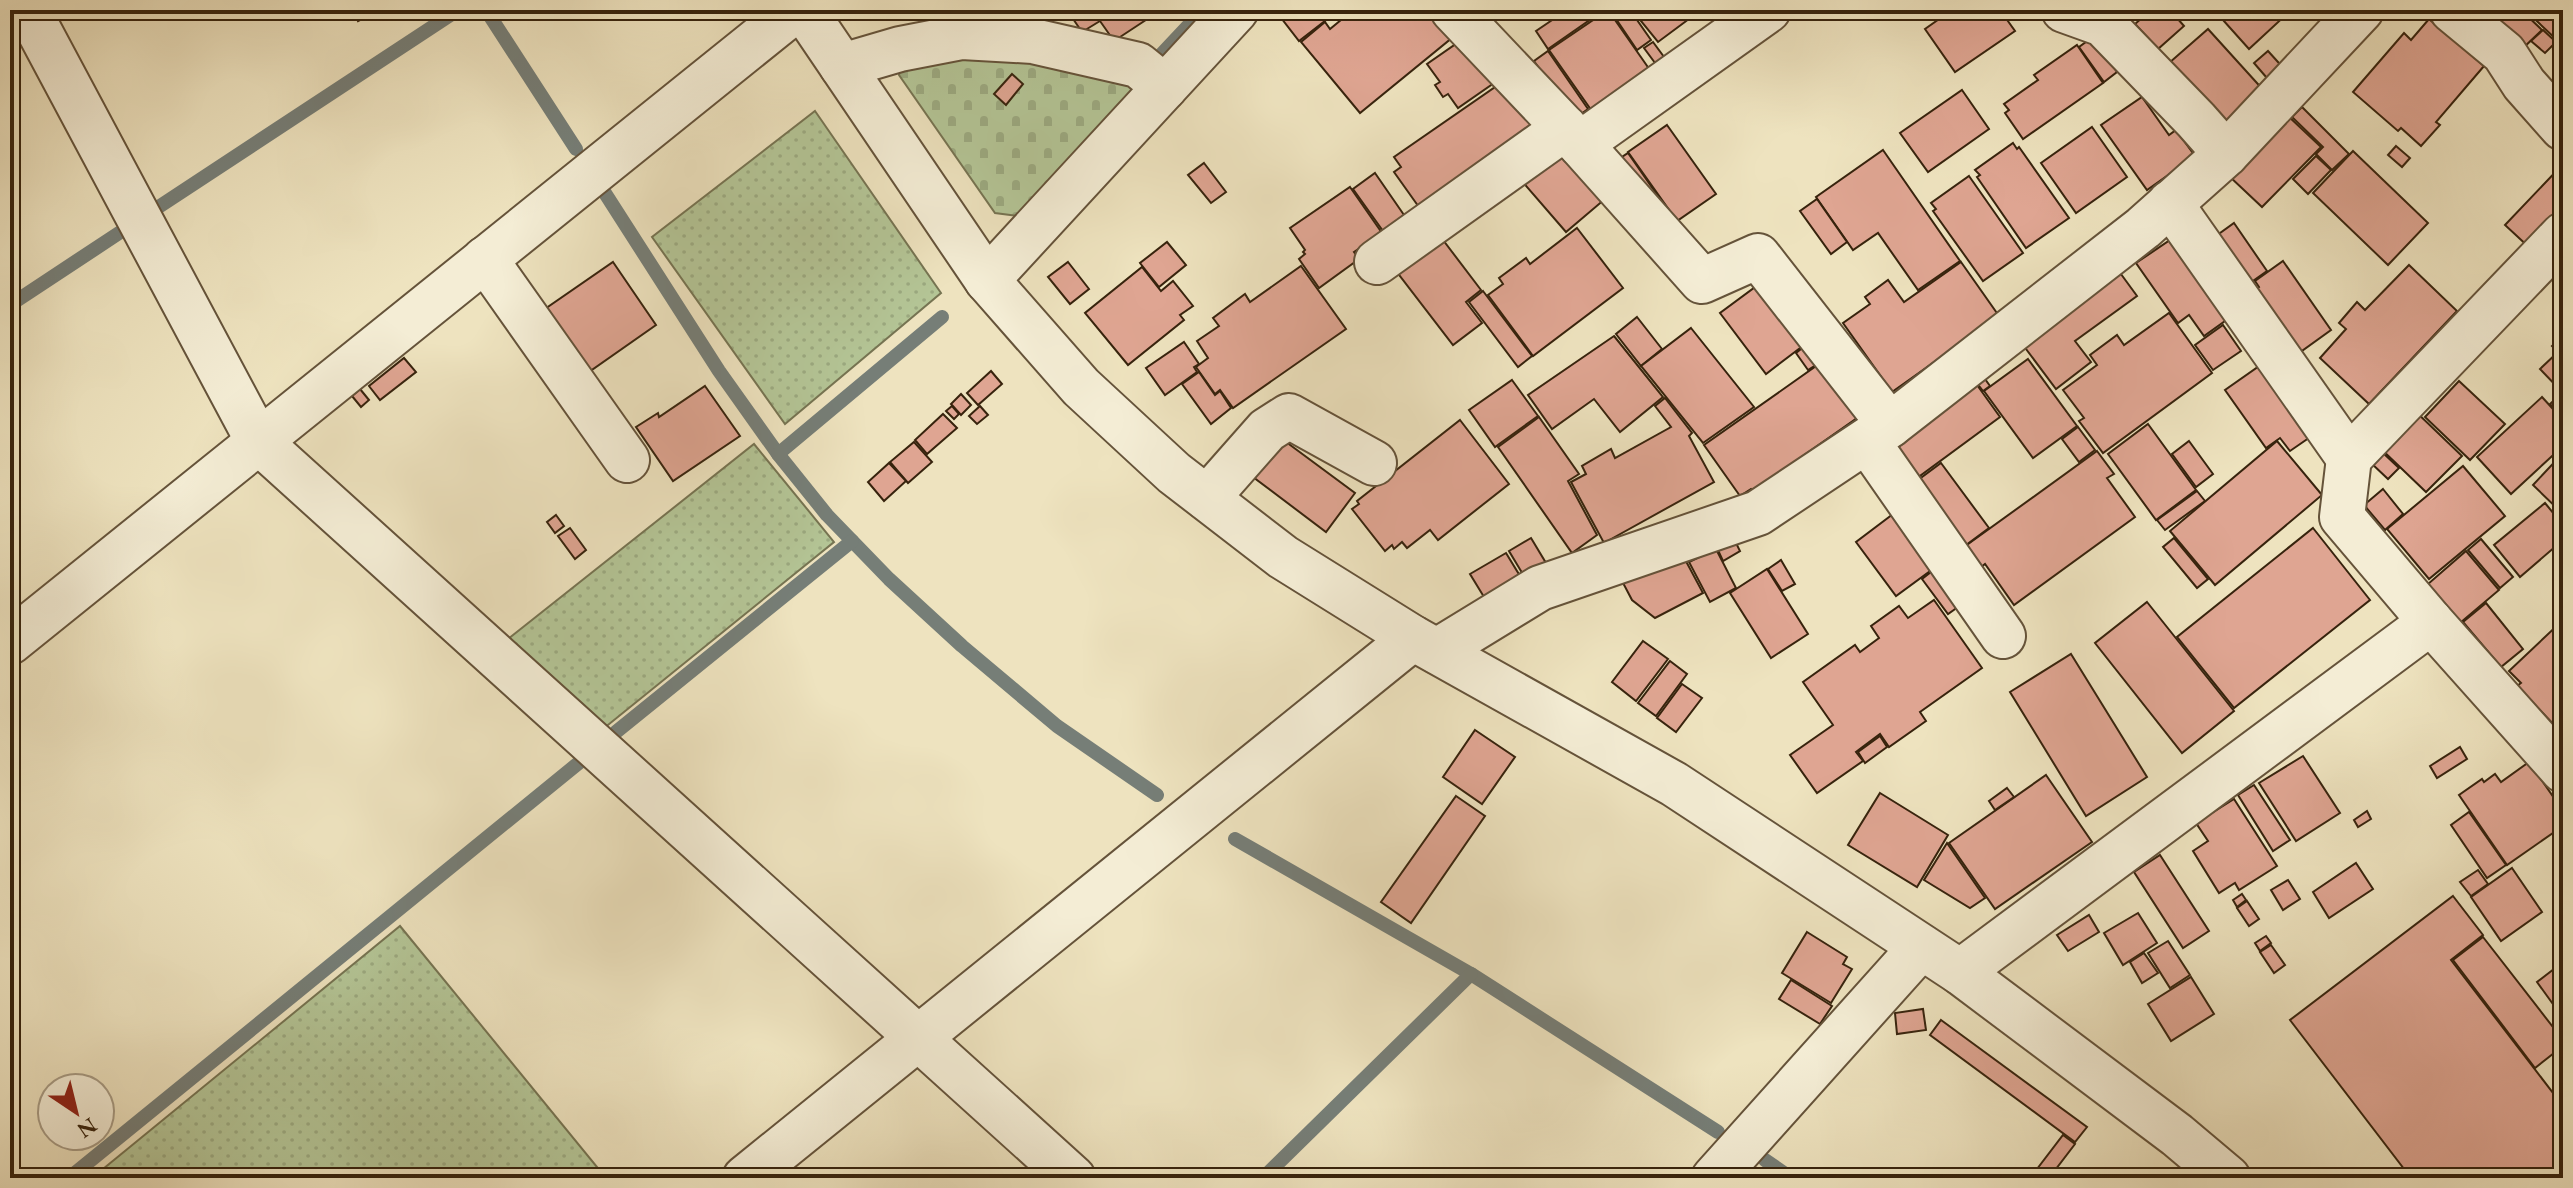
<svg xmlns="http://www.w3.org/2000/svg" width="2573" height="1188" font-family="'EB Garamond',serif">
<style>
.green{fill:url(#green-dots);stroke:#767452;stroke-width:2}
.cemetery{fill:url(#cemetery-stones);stroke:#767452;stroke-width:2}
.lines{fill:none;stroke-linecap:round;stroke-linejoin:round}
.stream{stroke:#767e77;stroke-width:14}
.building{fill:#dfa592;stroke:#37230d;stroke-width:2}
.minor-casing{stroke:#65533a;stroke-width:48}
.minor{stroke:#f4edd5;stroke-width:44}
</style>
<defs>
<pattern id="green-dots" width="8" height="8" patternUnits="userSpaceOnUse" patternTransform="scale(2)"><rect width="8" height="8" fill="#b4c596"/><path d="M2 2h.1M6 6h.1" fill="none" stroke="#9ba980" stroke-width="1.8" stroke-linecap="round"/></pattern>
<pattern id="cemetery-stones" width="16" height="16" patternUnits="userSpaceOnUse" patternTransform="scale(2)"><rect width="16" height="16" fill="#b4c596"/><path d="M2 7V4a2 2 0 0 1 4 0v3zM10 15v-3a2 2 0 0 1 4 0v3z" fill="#9ba980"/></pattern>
</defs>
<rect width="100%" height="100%" fill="#eee3bf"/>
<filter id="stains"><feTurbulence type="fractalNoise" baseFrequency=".0025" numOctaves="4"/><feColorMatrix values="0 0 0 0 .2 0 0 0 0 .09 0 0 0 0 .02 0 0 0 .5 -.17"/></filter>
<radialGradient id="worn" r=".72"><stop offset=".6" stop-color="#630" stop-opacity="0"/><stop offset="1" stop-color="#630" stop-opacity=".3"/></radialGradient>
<!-- green -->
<g class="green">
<polygon points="815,111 941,293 785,424 652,237"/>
<polygon points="754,444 834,542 603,729 503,643"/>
<polygon points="400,926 606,1178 92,1178"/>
</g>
<!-- cemetery -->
<polygon class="cemetery" points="960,49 1134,83 1133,91 1025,217 995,213 899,75 901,63"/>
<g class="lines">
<!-- stream -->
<g class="stream">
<polyline points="486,10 576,149"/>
<polyline points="1157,59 1203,10"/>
<polyline points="603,190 719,371 778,454 827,515 889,579 962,646 1057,726 1157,795"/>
<polyline points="157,208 458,10"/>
<polyline points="10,305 119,233"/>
<polyline points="778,454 942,317"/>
<polyline points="616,732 852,541"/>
<polyline points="1235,839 1471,974 1718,1132"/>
<polyline points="1765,1160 1791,1178"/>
<polyline points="69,1178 581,761"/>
<polyline points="1263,1178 1471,974"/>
</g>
</g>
<!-- building -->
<g class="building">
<polygon points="353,10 379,10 358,21"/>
<polygon points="989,10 1004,10 1006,13 995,21"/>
<polygon points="1067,10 1161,10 1114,41 1100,21 1082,32"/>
<polygon points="1275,10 1339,10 1299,41"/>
<polygon points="1353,10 1362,18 1372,10 1430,10 1453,37 1360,113 1301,42 1325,22 1330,29"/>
<polygon points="1567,10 1604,10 1548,49 1536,31"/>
<polygon points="1608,10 1652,73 1594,114 1549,50"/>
<polygon points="1610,10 1630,10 1651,40 1637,50"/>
<polygon points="1632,10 1701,10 1658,42"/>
<polygon points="1952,10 2000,10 2015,31 1955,72 1925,29"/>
<polygon points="2115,10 2140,10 2126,22"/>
<polygon points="2151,10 2170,10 2184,26 2158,49 2135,24"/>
<polygon points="2214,10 2285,10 2288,13 2249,49"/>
<polygon points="2481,10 2521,10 2542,30 2522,49"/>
<polygon points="2525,10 2563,10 2563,36 2558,41"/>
<polygon points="2429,19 2484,66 2436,122 2440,125 2421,146 2401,128 2398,131 2353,92 2404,33 2411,40"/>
<polygon points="2208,29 2266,93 2227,127 2169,63"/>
<polygon points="2543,30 2556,42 2545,53 2531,41"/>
<polygon points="2093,37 2117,72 2104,82 2079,47"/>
<polygon points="1463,39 1494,83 1458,108 1448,94 1443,97 1435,85 1440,82 1427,64"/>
<polygon points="2562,39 2563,40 2563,58 2553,49"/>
<polygon points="1653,42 1667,61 1658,67 1644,48"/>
<polygon points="2077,45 2103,83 2023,139 2005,113 2009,110 2004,104 2038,80 2034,75"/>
<polygon points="1548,51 1588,109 1574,119 1534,61"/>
<polygon points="2268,51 2287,72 2273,85 2254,63"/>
<polygon points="1012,74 1023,84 1006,105 994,94"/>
<polygon points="1501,83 1540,138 1421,210 1394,172 1401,167 1394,157"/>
<polygon points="1962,90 1989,129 1928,172 1900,133"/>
<polygon points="2142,97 2169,135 2176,130 2195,156 2147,190 2101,125"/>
<polygon points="2302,107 2349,154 2332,170 2316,154 2323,147 2292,117"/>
<polygon points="2287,115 2321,147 2262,207 2229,176"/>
<polygon points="1667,125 1716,194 1677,221 1628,152"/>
<polygon points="2092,127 2127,177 2076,213 2041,163"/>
<polygon points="2013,143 2017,149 2019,147 2069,218 2026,248 1977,177 1980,175 1975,170"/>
<polygon points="1559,146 1605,199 1566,232 1521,180"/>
<polygon points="2396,146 2410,158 2402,167 2388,155"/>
<polygon points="1883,150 1960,261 1918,290 1878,233 1853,250 1816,197"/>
<polygon points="2353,151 2428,223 2388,265 2313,193"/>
<polygon points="1628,153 1676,222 1619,159"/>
<polygon points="2316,156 2331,170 2308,194 2293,179"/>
<polygon points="1204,163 1226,192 1211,203 1188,175"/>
<polygon points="2563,164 2563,216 2532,250 2505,225"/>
<polygon points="1375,173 1404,215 1383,231 1353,189"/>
<polygon points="1969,176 2023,253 1983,281 1933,211 1936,209 1931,203"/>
<polygon points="1350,187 1382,233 1354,252 1359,259 1319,288 1299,259 1305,254 1303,252 1305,250 1290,228"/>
<polygon points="1817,199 1847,242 1831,254 1800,211"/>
<polygon points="2234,223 2267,271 2250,283 2216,236"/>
<polygon points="1577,228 1623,288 1533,356 1488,295 1503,284 1499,278 1526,258 1530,264"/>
<polygon points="1440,236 1481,290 1466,302 1482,323 1453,345 1390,263"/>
<polygon points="2176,236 2232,316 2204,336 2189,315 2178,323 2136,263"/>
<polygon points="1167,242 1186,265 1159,287 1140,263"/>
<polygon points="2283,261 2331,330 2299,353 2255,290 2259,287 2255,281"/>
<polygon points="613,262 656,325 586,374 542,311"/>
<polygon points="1068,262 1089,289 1070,304 1048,277"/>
<polygon points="1961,262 1999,316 1892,392 1843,323 1870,304 1865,297 1888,280 1904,302"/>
<polygon points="2409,265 2457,311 2369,404 2320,358 2346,329 2339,323 2357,302 2365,310"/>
<polygon points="1301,266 1346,329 1233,408 1220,390 1215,394 1196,367 1208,358 1197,341 1219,326 1213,318 1245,294 1250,302"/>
<polygon points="1142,267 1161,291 1173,281 1193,306 1180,315 1184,320 1128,365 1085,313"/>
<polygon points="2118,270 2137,296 2075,341 2091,362 2056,389 2020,341"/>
<polygon points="1762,282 1808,342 1766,374 1720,313"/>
<polygon points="1483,291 1532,356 1518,367 1469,302"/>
<polygon points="2169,313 2212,373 2103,453 2079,421 2084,418 2063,390 2097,365 2090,355 2117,335 2124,345"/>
<polygon points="1637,317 1662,349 1641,366 1616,334"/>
<polygon points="2223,325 2241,351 2213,370 2195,345"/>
<polygon points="1691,328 1754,407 1703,443 1641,366"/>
<polygon points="1614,336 1663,397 1620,432 1594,399 1552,429 1528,395"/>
<polygon points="2563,336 2563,393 2540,369 2558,352 2552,346"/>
<polygon points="1184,342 1199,364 1194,367 1197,372 1165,395 1146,368"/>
<polygon points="1806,345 1819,363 1808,370 1796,353"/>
<polygon points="404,358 416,372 380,400 369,386"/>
<polygon points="2028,359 2077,426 2033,458 1984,391"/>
<polygon points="2265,362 2316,433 2290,451 2280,438 2266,448 2225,390"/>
<polygon points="1819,364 1857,418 1753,491 1751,489 1740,496 1704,445"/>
<polygon points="991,371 1002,384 978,405 967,393"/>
<polygon points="1199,372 1215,395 1220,391 1231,408 1211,424 1182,384"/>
<polygon points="1980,372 1990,386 1983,391 1973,378"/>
<polygon points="1972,378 2000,417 1913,481 1884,442"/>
<polygon points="1512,380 1538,416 1495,447 1469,410"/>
<polygon points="2459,381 2505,424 2470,460 2425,417"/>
<polygon points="705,386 740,436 673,481 636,427 658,413 659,417"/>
<polygon points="360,389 369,400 361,407 352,396"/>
<polygon points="961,394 971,405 961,415 951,404"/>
<polygon points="2561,394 2563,396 2563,418 2550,404"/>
<polygon points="2542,397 2563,420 2563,446 2511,494 2477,457"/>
<polygon points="1665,398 1692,433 1689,436 1714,482 1604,543 1571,482 1586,474 1582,466 1611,449 1615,458 1671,427 1655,406"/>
<polygon points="952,406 959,414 954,419 946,411"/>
<polygon points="980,406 988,415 977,424 969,416"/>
<polygon points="2413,409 2462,456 2426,492 2378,446"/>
<polygon points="943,414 957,428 927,454 915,440"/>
<polygon points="1539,417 1579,474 1568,481 1597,535 1572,553 1498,447"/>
<polygon points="1460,420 1509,484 1438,540 1430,530 1407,548 1402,542 1394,549 1392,545 1385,551 1352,509 1359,504 1357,501"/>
<polygon points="2148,424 2196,490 2156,520 2108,454"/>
<polygon points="2078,427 2095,450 2079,462 2062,439"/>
<polygon points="1278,436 1355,493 1326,532 1249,474"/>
<polygon points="2189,441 2213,474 2196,487 2172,454"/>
<polygon points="2277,441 2322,495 2215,585 2170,531"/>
<polygon points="914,442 932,462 908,483 890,462"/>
<polygon points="2097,451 2114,474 2107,478 2135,517 2014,605 1985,564 1980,568 1964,547"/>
<polygon points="2382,452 2399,468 2388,479 2371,463"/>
<polygon points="2563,453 2563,514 2533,485"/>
<polygon points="889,463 906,481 884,501 868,482"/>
<polygon points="1941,463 1989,528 1962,548 1914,483"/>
<polygon points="2463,466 2505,516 2429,579 2387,529"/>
<polygon points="2383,489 2403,514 2385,530 2364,505"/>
<polygon points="2197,491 2205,501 2165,530 2157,520"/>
<polygon points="2545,503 2563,525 2563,540 2520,577 2494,545"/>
<polygon points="1901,508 1941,563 1896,596 1856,542"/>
<polygon points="556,515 564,526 555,533 547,522"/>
<polygon points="570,528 586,550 575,559 558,536"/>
<polygon points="2313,528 2370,600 2234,708 2177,637"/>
<polygon points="1531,538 1549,568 1527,581 1509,551"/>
<polygon points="2174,538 2208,579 2197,588 2163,547"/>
<polygon points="1734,539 1740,551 1723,561 1717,548"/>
<polygon points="2481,539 2513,577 2500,588 2468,550"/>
<polygon points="1716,549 1736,588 1710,602 1689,562"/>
<polygon points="1680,550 1703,593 1655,618 1632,600 1622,581"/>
<polygon points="2466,551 2499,590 2460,623 2428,584"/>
<polygon points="1506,553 1520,576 1484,597 1470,574"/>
<polygon points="1781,560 1795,584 1782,591 1768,569"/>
<polygon points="1940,565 1958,607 1948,614 1922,579"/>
<polygon points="1767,569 1808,634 1771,658 1730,593"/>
<polygon points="1934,600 1982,668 1920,712 1926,721 1889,747 1880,734 1856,752 1863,761 1817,793 1790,755 1833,725 1803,682 1855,645 1860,652 1879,638 1871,626 1899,606 1908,618"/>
<polygon points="2147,602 2234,711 2182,753 2095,643"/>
<polygon points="2486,603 2523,649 2501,667 2463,622"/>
<polygon points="2563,620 2563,725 2557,728 2517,686 2521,683 2509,671"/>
<polygon points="1643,641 1668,659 1636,701 1612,682"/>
<polygon points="2071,654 2147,777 2086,816 2010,692"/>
<polygon points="1670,661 1687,674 1656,716 1638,703"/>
<polygon points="1682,684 1702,698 1676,732 1657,718"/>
<polygon points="1475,730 1515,757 1482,804 1443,777"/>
<polygon points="1880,736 1887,747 1865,763 1858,752"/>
<polygon points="2460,747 2467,759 2437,778 2430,766"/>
<polygon points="2303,756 2340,813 2296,841 2259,783"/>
<polygon points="2529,762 2563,811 2563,826 2507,865 2459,795 2482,779 2484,782 2495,774 2501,782"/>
<polygon points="2046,775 2092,842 1995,909 1949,843"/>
<polygon points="2254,785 2290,840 2273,851 2238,795"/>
<polygon points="2007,788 2014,797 1995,810 1989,801"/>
<polygon points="1880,793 1948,835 1917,887 1848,845"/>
<polygon points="1456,796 1485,816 1411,923 1381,902"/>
<polygon points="2234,799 2277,866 2239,890 2235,883 2219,893 2193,851 2208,841 2196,823"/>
<polygon points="2367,811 2371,819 2358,827 2354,820"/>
<polygon points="2469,812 2506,865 2487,878 2451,825"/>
<polygon points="1947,843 1985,898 1970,908 1924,880"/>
<polygon points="2160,855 2209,931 2183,948 2134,872"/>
<polygon points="2356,863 2373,889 2329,918 2313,892"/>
<polygon points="2512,868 2542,912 2501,941 2471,897"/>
<polygon points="2478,870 2488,884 2471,896 2460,882"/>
<polygon points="2288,880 2300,899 2283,910 2271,890"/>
<polygon points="2242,894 2246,900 2237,907 2233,900"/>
<polygon points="2453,896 2483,935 2451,960 2563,1106 2563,1178 2411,1178 2290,1020"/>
<polygon points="2247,901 2259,919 2249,926 2237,908"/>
<polygon points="2138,913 2157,943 2123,965 2104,933"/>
<polygon points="2089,915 2099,932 2068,951 2057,935"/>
<polygon points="1807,932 1847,957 1843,964 1852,969 1831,1003 1782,973"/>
<polygon points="2266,936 2271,943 2260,951 2255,943"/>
<polygon points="2483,937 2563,1040 2563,1046 2535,1068 2453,960"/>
<polygon points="2168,941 2190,975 2170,988 2148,953"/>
<polygon points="2271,945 2285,965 2274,973 2260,952"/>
<polygon points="2144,953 2158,973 2142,983 2130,962"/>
<polygon points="2563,962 2563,1018 2537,982"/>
<polygon points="2191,977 2214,1014 2171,1041 2148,1004"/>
<polygon points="1791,980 1832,1006 1820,1024 1779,999"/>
<polygon points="1923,1009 1926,1030 1897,1034 1895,1013"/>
<polygon points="1941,1020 2087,1127 2075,1142 1930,1035"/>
<polygon points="2063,1135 2075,1144 2049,1178 2037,1169"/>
</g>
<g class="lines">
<!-- minor casing -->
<g class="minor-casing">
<g id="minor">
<polyline points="28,10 258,441 1073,1178"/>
<polyline points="804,10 987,280 1081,387 1174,473 1283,557 1413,638 1674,784 1960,972 2177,1135 2228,1178"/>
<polyline points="1453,10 1580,144 1702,281 1758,256 1890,425"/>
<polyline points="2064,10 2103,24 2196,120 2226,154"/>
<polyline points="2452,10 2504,53 2524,84 2563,128"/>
<polyline points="842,66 900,49 962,37 1033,41 1138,65 1165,87"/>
<polyline points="1580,144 1768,10"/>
<polyline points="2170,203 2349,458"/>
<polyline points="2563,235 2349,458 2342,517 2431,622 2563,770"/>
<polyline points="485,259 627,460"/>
<polyline points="1377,262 1565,128"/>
<polyline points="987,280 1236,10"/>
<polyline points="1867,441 2003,636"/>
<polyline points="1207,498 1267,430 1289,416 1374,463"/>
<polyline points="10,642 795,10"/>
<polyline points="1437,651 1540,588 1758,513 1890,425 2143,228 2226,154 2361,10"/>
<polyline points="1960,972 2431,622"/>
<polyline points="745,1178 1413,638"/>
<polyline points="1714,1178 1921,947"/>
</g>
</g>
<!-- minor -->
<use href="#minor" class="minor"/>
</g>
<!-- margin -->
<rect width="2573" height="1188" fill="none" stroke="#eee3bf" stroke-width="40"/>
<rect x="12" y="12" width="2549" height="1164" fill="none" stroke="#37230d" stroke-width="4"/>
<rect x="20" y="20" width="2533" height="1148" fill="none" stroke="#37230d" stroke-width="2"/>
<!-- north arrow -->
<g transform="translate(76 1112) rotate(145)"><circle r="38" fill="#f4edd5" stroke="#a89c85" stroke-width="2"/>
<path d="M0-6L14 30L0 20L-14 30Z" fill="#8f2418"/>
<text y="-12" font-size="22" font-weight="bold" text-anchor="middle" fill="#37230d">N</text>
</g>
<rect width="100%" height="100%" filter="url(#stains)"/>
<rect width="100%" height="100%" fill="url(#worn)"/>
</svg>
